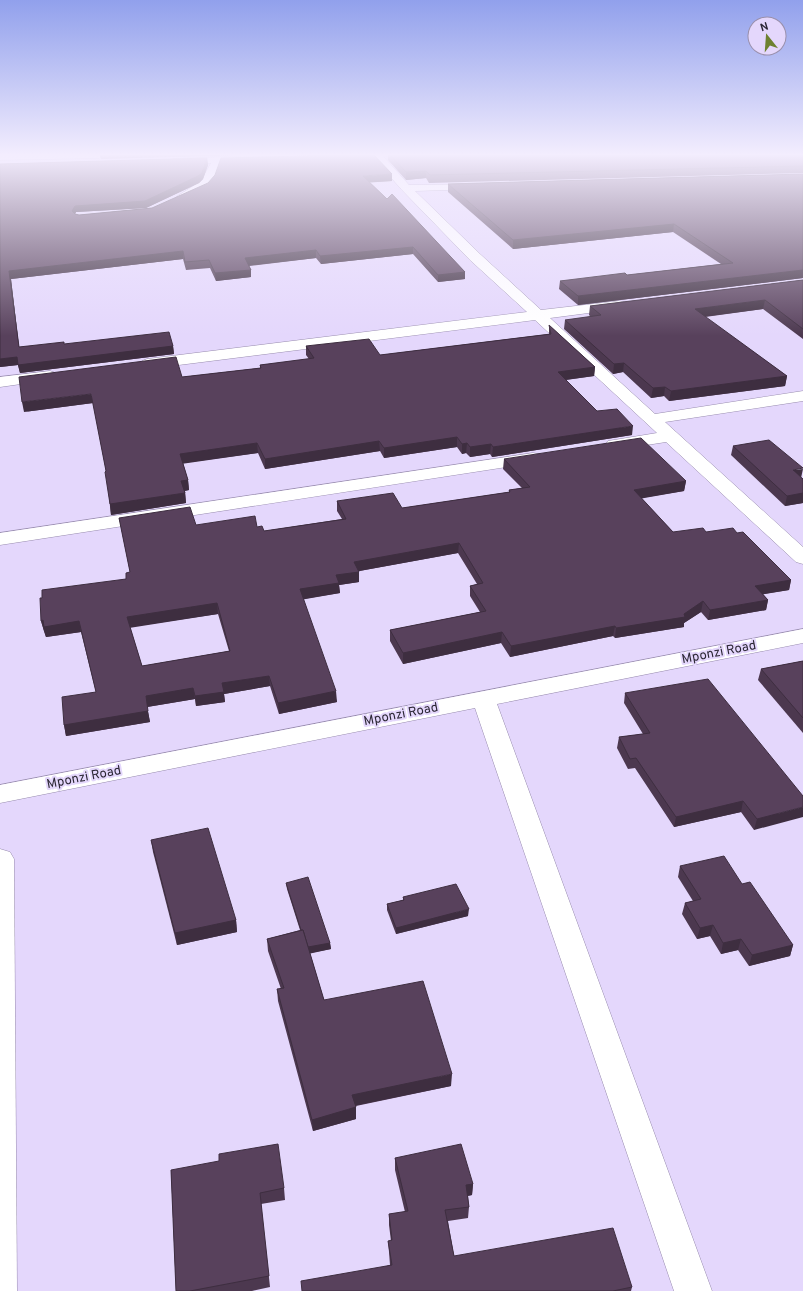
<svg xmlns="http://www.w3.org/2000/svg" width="803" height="1291" font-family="Overpass,sans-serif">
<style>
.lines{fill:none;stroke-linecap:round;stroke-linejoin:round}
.minor-casing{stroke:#978bad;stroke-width:1}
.highway-casing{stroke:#978bad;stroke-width:1}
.minor{fill:#fff;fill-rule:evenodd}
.highway{fill:#fff;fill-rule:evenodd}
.wall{fill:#4c384f;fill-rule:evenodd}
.shaded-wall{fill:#3e2e40}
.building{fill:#58415c;stroke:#3e2e40;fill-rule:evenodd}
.labels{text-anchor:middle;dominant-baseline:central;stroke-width:4;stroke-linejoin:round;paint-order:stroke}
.street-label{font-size:13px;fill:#2b2634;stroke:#e4d7fc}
</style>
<rect width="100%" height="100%" fill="#e4d7fc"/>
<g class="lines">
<!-- minor casing -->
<g class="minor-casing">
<g id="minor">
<polygon points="371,155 382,155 409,185 482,184 484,186 478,189 415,191 480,254 541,310 619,301 624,302 626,305 624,308 619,309 550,318 655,414 803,391 803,401 665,422 803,547 803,564 796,562 666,442 614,450 608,449 605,445 608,441 657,433 535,320 147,369 142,367 139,364 142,361 147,359 527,312 470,260 402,190"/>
<path d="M251 156 255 157 256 159 255 161 221 163C214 182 202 195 182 200L176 197 201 181 211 163 177 164 173 163 172 161 173 159Z"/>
<polygon points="50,371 56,373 58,376 56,379 0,387 0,377"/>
<polygon points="533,453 539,454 542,458 539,462 0,545 0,533"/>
<polygon points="803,629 803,643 497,704 712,1291 674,1291 475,708 0,803 0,785"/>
<polygon points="0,849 10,852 14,859 17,1291 0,1291"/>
</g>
</g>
<!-- highway casing -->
<g class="highway-casing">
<polygon id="highway" points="0,155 104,155 99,158 0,160"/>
</g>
<!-- minor -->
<use href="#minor" class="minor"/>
<!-- highway -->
<use href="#highway" class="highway"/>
</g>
<!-- wall -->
<g class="wall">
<polygon points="100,155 243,155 101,159"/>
<polygon points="388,155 803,155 803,173 429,183 426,178 406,180 388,160"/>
<polygon points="207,158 208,165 203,179 199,183 146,208 76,212 75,214 79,215 152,208 392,174 392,181 369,182 465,272 465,279 438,282 413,254 321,264 316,258 249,266 251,277 216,281 210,268 186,270 183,259 11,279 19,347 64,344 173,346 174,354 20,373 18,365 0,367 0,164"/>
<polygon points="803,174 803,278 578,305 559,289 560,281 627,275 721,264 673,232 513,249 448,192 448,184"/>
<polygon points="803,280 803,339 763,309 705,317 787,376 785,386 669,401 664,396 651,398 623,372 613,374 564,329 565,320 591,317 589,315 590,306"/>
<polygon points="549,325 595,367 594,376 566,380 597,411 632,435 492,457 490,454 470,457 466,453 462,454 457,447 384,458 380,451 265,469 258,453 183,463 188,480 189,490 185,491 186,503 111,515 106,471 93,403 24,412 182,377 260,368 260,365 309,359 306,355 306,346 380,355 549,334"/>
<polygon points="733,446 801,478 803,479 803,503 785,506 731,455"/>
<path d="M504 459 686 481 684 491 641 498 673 532 737 533 791 580 789 590 763 594 768 600 766 610 708 620 701 612 684 623V627L615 638 613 636 510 657 501 643 403 664 390 641V630L480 612 470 596V586L477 584 458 553 359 571V582L339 585 340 593 303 599 337 702 279 714 270 686 224 694 225 702 196 706 195 699 147 707 150 722 66 736 64 725 96 692 81 632 46 637 44 631 41 621 126 579 130 572 119 518 196 525 257 527 264 531 342 519 337 511V501L402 508 509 492V490L522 488 503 469ZM218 614 229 651 142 666 130 627Z"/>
<polygon points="803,661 803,733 758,680 761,669"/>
<polygon points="625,693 803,796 754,830 741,812 674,827 635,768 628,769 617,748 619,737 643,734 624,703"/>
<polygon points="151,840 236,920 237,932 177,945 153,852"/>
<polygon points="680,866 742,884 793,945 790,956 749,966 738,950 721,954 710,936 697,939 682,914 685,903 693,901 678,877"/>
<polygon points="286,883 330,943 331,949 310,953 324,1000 451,1086 356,1106 356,1119 313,1131 278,1001 277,989 281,989 268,951 267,939 300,930 287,889"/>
<polygon points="403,897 468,916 396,934 387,910 387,904 403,900"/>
<polygon points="395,1158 473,1184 472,1195 468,1196 469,1207 468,1218 448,1221 454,1256 632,1287 631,1291 302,1291 390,1265 389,1252 388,1241 391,1241 389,1225 389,1214 405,1212 395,1170"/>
<polygon points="171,1170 284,1188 285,1200 261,1204 270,1287 252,1291 176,1291"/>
</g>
<!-- shaded-wall -->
<g class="shaded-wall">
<polygon points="207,158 208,165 203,179 199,183 146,208 76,212 73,218 72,211 75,206"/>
<polygon points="426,171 426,178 406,180 406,172"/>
<polygon points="392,174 392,181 363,183 363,176"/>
<polygon points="674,224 673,232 513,249 513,240"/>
<polygon points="413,247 413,254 321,264 320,256"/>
<polygon points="316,250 316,258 245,266 245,258"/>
<polygon points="183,251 183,259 11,279 20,355 19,347 9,271"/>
<polygon points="251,270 251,277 216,281 215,273"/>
<polygon points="803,270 803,278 578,305 578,296"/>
<polygon points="465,272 465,279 438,282 438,275"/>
<polygon points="765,300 763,309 694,318 695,309"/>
<polygon points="173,346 174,354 20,373 18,365 0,367 0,359 17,357"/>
<polygon points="624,363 623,372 613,374 614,364"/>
<polygon points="595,367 594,376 557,381 558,372"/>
<polygon points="787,376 785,386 669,401 671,391"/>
<polygon points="665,387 664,396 651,398 653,388"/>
<polygon points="91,394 93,403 24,412 22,402"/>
<polygon points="633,426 632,435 492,457 493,447"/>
<polygon points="457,437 457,447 384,458 384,448"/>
<polygon points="379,441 380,451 265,469 265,459"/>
<polygon points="257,443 258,453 181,464 180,454"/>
<polygon points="467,443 466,453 462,454 462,444"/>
<polygon points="491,444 490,454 470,457 470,447"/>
<polygon points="803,469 801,478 793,470"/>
<polygon points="188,480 189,490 183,491 181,481"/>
<polygon points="686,481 684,491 633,500 634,490"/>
<polygon points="185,493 186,503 111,515 110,504"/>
<polygon points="803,493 803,503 785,506 787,496"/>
<polygon points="459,543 458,553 354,572 354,562"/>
<polygon points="359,572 359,582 339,585 340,593 300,600 300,589 336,575"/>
<polygon points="791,580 789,590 753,596 755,586"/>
<polygon points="768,600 766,610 708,620 710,610"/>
<polygon points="703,601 701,612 684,623 684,627 615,638 616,628 684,614"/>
<polygon points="217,603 218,614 129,628 127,617"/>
<polygon points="43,620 79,621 81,632 46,637 44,631 41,621"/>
<polygon points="615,626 613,636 510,657 511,646"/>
<polygon points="502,632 501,643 403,664 403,653"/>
<polygon points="269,676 270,686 224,694 225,702 196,706 195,696 222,683"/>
<polygon points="193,688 195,699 147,707 146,696"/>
<polygon points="336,691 337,702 279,714 278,703"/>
<polygon points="148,711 150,722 66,736 64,725"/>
<polygon points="743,801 741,812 674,827 676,817"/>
<polygon points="803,807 803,817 754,830 757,819"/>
<polygon points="469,909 468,916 396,934 396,928"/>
<polygon points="236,920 237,932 177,945 175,933"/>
<polygon points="713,925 710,936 697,939 700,928"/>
<polygon points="741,939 738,950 721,954 723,943"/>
<polygon points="330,943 331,949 308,954 307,947"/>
<polygon points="793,945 790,956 749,966 752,955"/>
<polygon points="452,1074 451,1086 353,1106 352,1095"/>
<polygon points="356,1107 356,1119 313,1131 312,1120"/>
<polygon points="473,1184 472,1195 466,1196 466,1185"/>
</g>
<!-- building -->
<g class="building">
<polygon points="343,155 374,155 392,174 363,176 387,199 392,194 465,272 438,275 413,247 320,256 316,250 245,258 251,270 215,273 209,260 185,262 183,251 9,271 19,347 64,342 64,344 169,332 173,346 18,365 17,357 0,359 0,164 207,158 202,173 198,176 145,201 75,206 72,211 75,214 79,215 152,208 208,183 215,175 221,158"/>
<polygon points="390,155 803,155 803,166 430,175 426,171 406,172"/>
<polygon points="803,174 803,270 578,296 560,281 625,273 627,275 733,263 674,224 513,240 448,184"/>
<polygon points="803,280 803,329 765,300 695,309 787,376 671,391 665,387 653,388 624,363 614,364 565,320 601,315 590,306"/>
<polygon points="549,325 595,367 558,372 597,411 617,409 633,426 493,447 491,444 470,447 467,443 462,444 457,437 384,448 379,441 265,459 257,443 180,454 188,480 181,481 185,493 110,504 105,472 106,471 91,394 22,402 19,377 176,357 182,377 261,368 260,365 314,358 306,346 369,339 380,355 551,334"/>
<path d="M641 438 686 481 634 490 673 532 703 528 706 532 733 528 737 533 743 532 791 580 755 586 768 600 710 610 703 601 684 614 685 617 616 628 615 626 511 646 502 632 403 653 390 630 486 611 470 586 483 583 459 543 354 562 359 572 336 575 339 583 300 589 336 691 278 703 269 676 222 683 224 692 195 696 193 688 146 696 148 711 64 725 62 697 96 692 79 621 44 627 43 620 41 621 40 598H42V590L126 579V573L130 572 119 518 190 507 196 525 255 516 257 527 262 526 264 531 346 519 337 501 393 493 402 508 510 492 509 490 530 487 504 459ZM217 603 230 651 142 666 127 617Z"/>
<polygon points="769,440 803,468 793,470 803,479 803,493 787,496 733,446"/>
<polygon points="803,661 803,718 761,669"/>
<polygon points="708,679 803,796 803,807 757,819 743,801 676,817 636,758 630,759 619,737 650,733 625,693"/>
<polygon points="208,828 236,920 175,933 151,840"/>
<polygon points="724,856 742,884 750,882 793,945 752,955 741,939 723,943 713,925 700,928 685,903 701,899 680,866"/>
<polygon points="308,877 330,943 308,947 303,930 301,930 286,883"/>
<polygon points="456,884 469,909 396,928 387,904 404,900 403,897"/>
<polygon points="303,930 324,1000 423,981 452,1074 352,1095 356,1107 312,1120 277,989 284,988 267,939"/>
<polygon points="278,1144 284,1188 260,1193 269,1276 190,1291 176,1291 171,1170 219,1161 219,1154"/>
<polygon points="461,1144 473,1184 466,1185 469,1207 445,1210 454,1256 613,1228 632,1287 613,1291 302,1291 301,1281 392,1265 388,1241 392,1240 389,1214 408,1211 395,1158"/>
</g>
<!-- sky -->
<linearGradient id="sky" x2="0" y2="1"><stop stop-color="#91a0ec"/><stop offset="0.46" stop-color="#f3edfe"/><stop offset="1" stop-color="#f3edfe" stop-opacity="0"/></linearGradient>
<rect width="803" height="336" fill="url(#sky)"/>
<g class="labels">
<!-- street labels -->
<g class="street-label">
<text transform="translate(719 653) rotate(-11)">Mponzi Road</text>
<text transform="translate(401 715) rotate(-11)">Mponzi Road</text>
<text transform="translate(84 778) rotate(-11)">Mponzi Road</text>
</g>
</g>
<!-- north arrow -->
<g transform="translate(767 36) rotate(343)"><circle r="19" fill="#e4d7fc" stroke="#9a90ac"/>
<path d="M0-3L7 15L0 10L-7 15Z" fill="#6e8131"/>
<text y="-6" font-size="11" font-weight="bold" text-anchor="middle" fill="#2b2634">N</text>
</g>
</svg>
